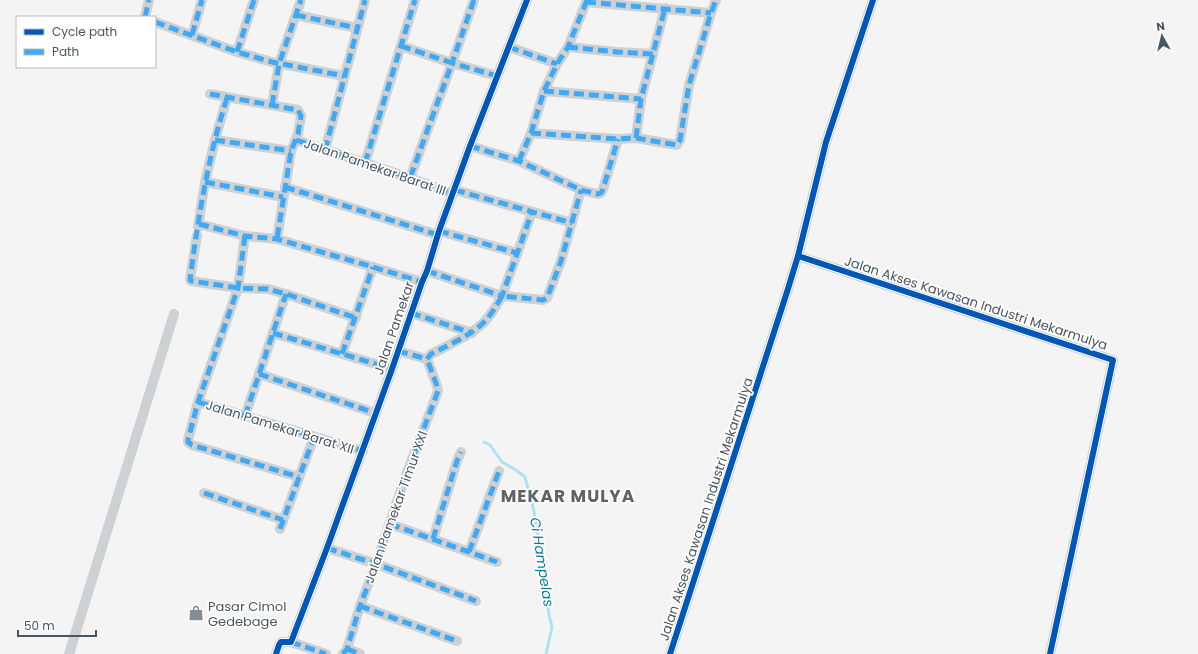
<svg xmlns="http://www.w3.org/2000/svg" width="1198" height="654" font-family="Poppins,sans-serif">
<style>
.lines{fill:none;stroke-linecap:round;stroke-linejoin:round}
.stream{stroke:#aee2f0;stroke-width:3}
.street{stroke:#ced0d2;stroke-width:10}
.quiet{stroke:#3fa9f5;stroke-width:5;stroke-dasharray:10 5;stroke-linecap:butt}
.cycleway-casing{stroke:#fff;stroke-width:8}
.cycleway{stroke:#0057b8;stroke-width:6}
.labels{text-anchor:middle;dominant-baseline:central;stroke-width:3.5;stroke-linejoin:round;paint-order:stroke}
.street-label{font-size:13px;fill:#4a5661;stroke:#fff}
.poi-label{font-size:13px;fill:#4a5661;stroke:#fff;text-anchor:start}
.water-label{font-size:14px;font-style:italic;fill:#0c7c9b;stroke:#fff}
.district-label{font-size:17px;font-weight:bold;letter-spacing:1px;fill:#5f6368;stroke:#fff}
</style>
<rect width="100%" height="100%" fill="#f4f4f4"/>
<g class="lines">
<!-- stream -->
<polyline class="stream" points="484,442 490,445 502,462 516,470 525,477 534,511 545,581 549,615 552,627 546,654"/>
<!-- street -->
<g class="street">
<polyline points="474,0 452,63 497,76"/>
<polyline points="586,2 711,13"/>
<polyline points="296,15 357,28"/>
<polyline points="145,17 149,0"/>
<polyline points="155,22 237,52 272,62 344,76"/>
<polyline points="192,35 202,0"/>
<polyline points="401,46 452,63 410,178"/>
<polyline points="509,47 557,64"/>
<polyline points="568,47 617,52 653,54"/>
<polyline points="237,52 254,0"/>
<polyline points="544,91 641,99"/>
<polyline points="210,94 298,110 301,116 298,134 291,151 277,239"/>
<polyline points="272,105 279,64 301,0"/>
<polyline points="531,133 618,139 636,138 677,145 678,143 680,140 689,85 711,13 716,0"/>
<polyline points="636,138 641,99 665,8"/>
<polyline points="215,140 291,151"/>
<polyline points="296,140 410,178 453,194"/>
<polyline points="470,146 519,161 581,190 598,194 601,193 603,189 618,139"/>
<polyline points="325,150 365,0"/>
<polyline points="519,161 531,133 544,91 557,64 568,47 587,0"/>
<polyline points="365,163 415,0"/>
<polyline points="205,182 283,197"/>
<polyline points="285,187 438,235"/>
<polyline points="455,190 572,223"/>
<polyline points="199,224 245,236 277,239 373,267 422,282"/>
<polyline points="198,227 205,182 215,140 227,98"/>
<polyline points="439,231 517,253"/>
<polyline points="197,235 190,280 191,281 238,288 268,289 286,294 356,318"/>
<polyline points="245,236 238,288 198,402 188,440 188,442 192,445 299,477"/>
<polyline points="798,256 1113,360 1050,654"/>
<polyline points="427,271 502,296 532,212"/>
<polyline points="411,313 472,333"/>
<polyline points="273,333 392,369"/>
<polyline points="398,351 427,359"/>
<polyline points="342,354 373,267"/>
<path d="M427 359 431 354C448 345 468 337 482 324 491 316 496 306 502 296L543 300 547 298 561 261 581 190"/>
<polyline points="259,374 375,413"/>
<polyline points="198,402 363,451"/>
<polyline points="245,416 286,294"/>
<polyline points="204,493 283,520"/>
<polyline points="390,524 497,562"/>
<polyline points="280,529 314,437"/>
<polyline points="433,539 457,461 461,452"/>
<polyline points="327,548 376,564 476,601"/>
<polyline points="469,552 499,471"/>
<polyline points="360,606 457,641"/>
<polyline points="291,642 326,654"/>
<polyline points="347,649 360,654"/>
<polyline points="69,654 174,314"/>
<polyline points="276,654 279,645 281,642 291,642 327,548 392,369 422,282 427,271 439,231 470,146 527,0"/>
<polyline points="343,654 347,649 360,606 376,564 406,475 438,391 437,386 427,359"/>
<polyline points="670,654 787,292 798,256 826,142 873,0"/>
</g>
<!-- quiet -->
<g class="quiet">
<polyline points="474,0 452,63 497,76"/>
<polyline points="586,2 711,13"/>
<polyline points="296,15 357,28"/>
<polyline points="145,17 149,0"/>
<polyline points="155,22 237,52 272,62 344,76"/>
<polyline points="192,35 202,0"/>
<polyline points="401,46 452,63 410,178"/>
<polyline points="509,47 557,64"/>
<polyline points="568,47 617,52 653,54"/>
<polyline points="237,52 254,0"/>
<polyline points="544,91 641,99"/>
<polyline points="210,94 298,110 301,116 298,134 291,151 277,239"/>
<path d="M227 98C208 157 198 218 190 280L191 281 238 288 268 289 286 294 356 318"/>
<polyline points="272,105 279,64 301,0"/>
<polyline points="531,133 618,139 636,138 677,145 678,143 680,140 689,85 711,13 716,0"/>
<polyline points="636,138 641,99 665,8"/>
<polyline points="215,140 291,151"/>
<polyline points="296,140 410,178 453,194"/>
<polyline points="470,146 519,161 581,190 598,194 601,193 603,189 618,139"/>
<polyline points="325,150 365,0"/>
<polyline points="519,161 531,133 544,91 557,64 568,47 587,0"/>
<polyline points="365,163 415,0"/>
<polyline points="205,182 283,197"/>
<polyline points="285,187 438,235"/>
<polyline points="455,190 572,223"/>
<polyline points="199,224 245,236 277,239 373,267 422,282"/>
<polyline points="439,231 517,253"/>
<polyline points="245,236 238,288 198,402 188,440 188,442 192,445 299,477"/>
<polyline points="427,271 502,296 532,212"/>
<polyline points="411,313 472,333"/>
<polyline points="273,333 392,369"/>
<polyline points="398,351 427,359"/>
<polyline points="342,354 373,267"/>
<path d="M427 359 431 354C448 345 468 337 482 324 491 316 496 306 502 296L543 300 547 298 561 261 581 190"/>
<polyline points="259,374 375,413"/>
<polyline points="198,402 363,451"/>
<polyline points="245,416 286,294"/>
<polyline points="204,493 283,520"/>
<polyline points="390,524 497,562"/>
<polyline points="280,529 314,437"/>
<polyline points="433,539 457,461 461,452"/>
<polyline points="327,548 376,564 476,601"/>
<polyline points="469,552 499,471"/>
<polyline points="360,606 457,641"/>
<polyline points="291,642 326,654"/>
<polyline points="347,649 360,654"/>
<polyline points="343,654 347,649 360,606 376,564 406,475 438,391 437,386 427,359"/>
</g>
<!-- cycleway casing -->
<g class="cycleway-casing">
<g id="cycleway">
<polyline points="798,256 1113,360 1050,654"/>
<polyline points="276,654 279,645 281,642 291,642 327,548 392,369 422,282 427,271 439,231 470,146 527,0"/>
<polyline points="670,654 787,292 798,256 826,142 873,0"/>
</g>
</g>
<!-- cycleway -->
<use href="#cycleway" class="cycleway"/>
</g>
<!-- icons -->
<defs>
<g id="shop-bare" transform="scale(1.2)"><path d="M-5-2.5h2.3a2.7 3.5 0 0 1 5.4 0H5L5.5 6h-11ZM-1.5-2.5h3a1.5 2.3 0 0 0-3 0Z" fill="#868d94" stroke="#fff" stroke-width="2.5" paint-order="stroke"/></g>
</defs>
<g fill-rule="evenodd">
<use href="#shop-bare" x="196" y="613"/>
</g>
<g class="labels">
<!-- street labels -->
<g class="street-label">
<text transform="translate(375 167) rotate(19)">Jalan Pamekar Barat III</text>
<text transform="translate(976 303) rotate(18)">Jalan Akses Kawasan Industri Mekarmulya</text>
<text transform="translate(394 328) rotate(-71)">Jalan Pamekar</text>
<text transform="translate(280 427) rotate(17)">Jalan Pamekar Barat XII</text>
<text transform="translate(396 507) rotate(-70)">Jalan Pamekar Timur XXI</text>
<text transform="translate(706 509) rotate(-72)">Jalan Akses Kawasan Industri Mekarmulya</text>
</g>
<!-- poi labels -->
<g class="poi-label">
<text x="208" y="606">Pasar Cimol<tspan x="208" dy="15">Gedebage</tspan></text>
</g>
<!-- water labels -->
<g class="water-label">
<text transform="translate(542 562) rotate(81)">Ci Hampelas</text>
</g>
<!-- district labels -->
<g class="district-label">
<text x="568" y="496">MEKAR MULYA</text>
</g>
</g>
<!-- legend -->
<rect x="16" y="16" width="140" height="52" fill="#ffffff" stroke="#b7bbc0"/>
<rect x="24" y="29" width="20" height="6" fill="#0057b8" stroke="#b7bbc0"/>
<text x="52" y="36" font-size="12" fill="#4a5661">Cycle path</text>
<rect x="24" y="49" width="20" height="6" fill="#3fa9f5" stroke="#b7bbc0"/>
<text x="52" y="56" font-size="12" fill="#4a5661">Path</text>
<!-- north arrow -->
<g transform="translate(1162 36) rotate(352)" stroke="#ffffff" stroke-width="3" paint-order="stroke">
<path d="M0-3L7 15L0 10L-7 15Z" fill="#4a5661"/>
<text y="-6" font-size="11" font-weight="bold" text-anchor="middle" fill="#4a5661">N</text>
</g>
<!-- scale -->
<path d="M18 630v6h78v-6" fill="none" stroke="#4a5661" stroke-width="2"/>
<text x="24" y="630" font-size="12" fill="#4a5661" stroke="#ffffff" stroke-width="3" paint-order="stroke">50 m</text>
</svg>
